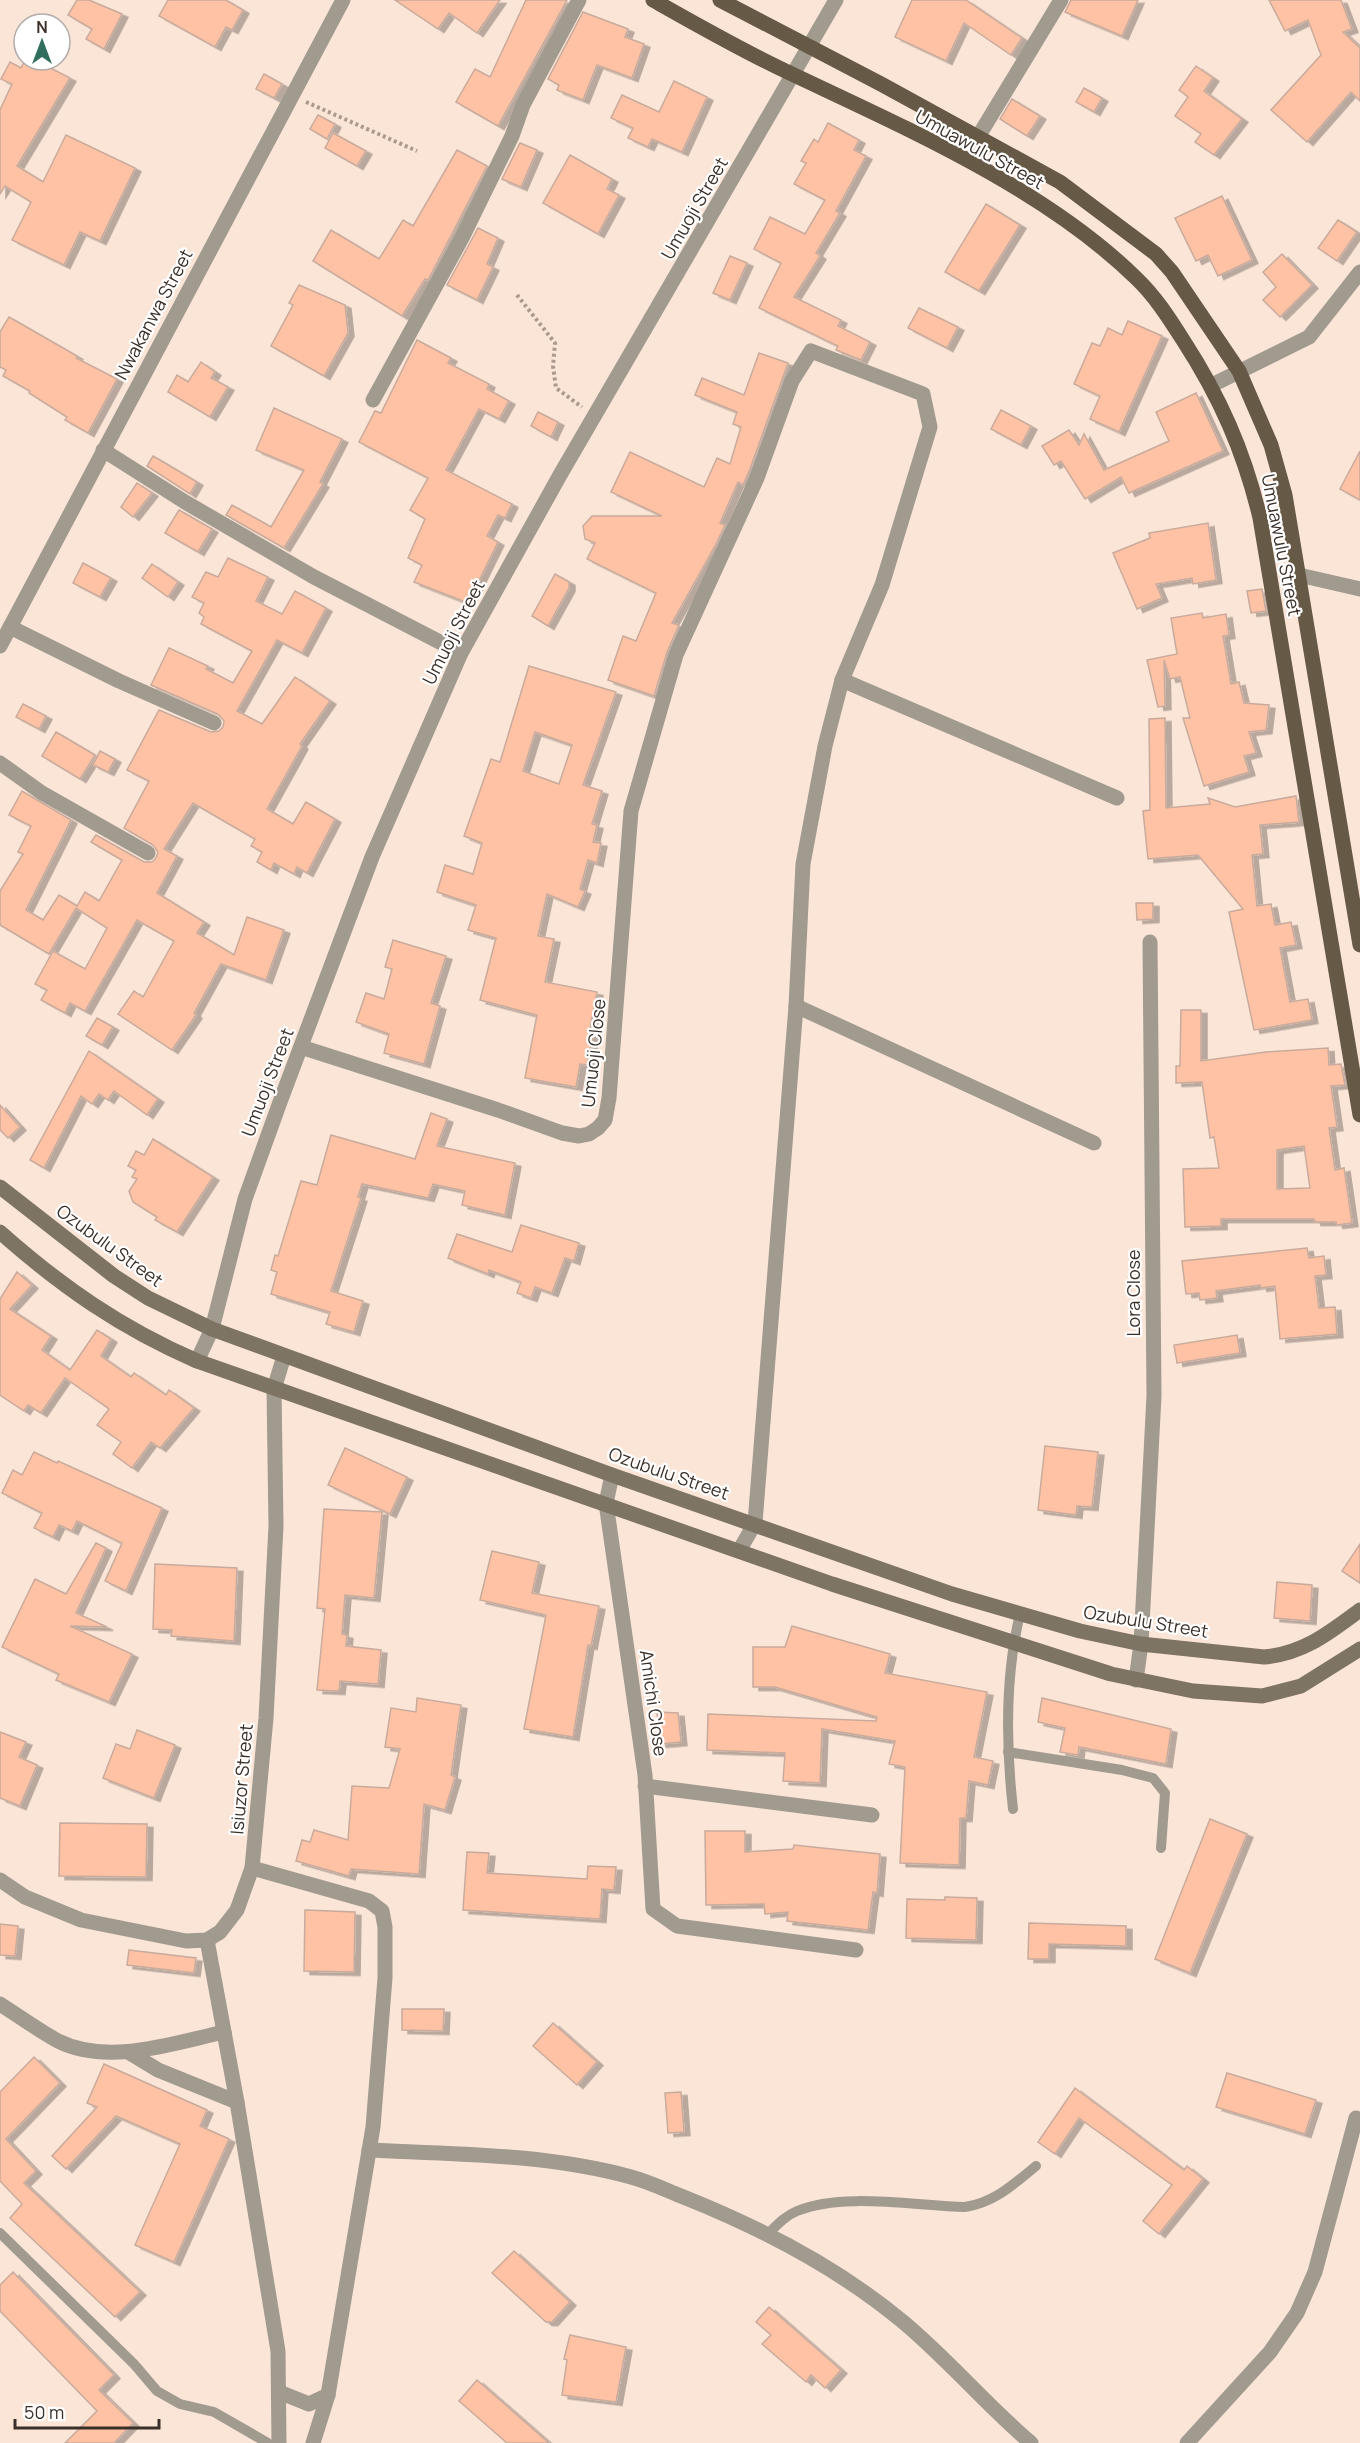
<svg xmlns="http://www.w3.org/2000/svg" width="1360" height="2443" font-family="Manrope,sans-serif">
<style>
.building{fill:#ffc2a4;stroke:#c8ab9d;stroke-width:1.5;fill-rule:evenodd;filter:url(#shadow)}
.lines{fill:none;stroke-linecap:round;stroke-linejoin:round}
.path{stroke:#ab998e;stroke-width:4;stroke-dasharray:3 3;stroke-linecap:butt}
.service{stroke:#a19a8f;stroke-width:10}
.minor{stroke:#a19a8f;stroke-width:15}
.secondary{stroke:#7e7464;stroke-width:15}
.primary{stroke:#665946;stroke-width:15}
.labels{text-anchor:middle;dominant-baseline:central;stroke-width:4.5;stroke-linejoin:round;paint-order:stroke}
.street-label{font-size:18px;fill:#3b3029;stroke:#fff}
</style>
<defs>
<filter id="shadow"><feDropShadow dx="6" dy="3.5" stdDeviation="0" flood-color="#0004"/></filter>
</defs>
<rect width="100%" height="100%" fill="#fbe5d7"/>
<!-- building -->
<g class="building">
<polygon points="77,0 89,0 122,14 104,49 86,39 92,29 68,15"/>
<polygon points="168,0 226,0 243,10 232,30 226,27 215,47 159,16"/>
<polygon points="395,0 500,0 477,33 449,13 438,29"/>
<polygon points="526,0 567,0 498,126 456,102 475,69 490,77"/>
<polygon points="912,0 966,0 1022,38 1011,55 964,23 946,61 895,37"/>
<polygon points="1071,0 1138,0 1122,36 1065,12"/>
<polygon points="1269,0 1341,0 1352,29 1343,32 1360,48 1360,101 1351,92 1307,142 1271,110 1321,55 1308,20 1285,31"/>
<polygon points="583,12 628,29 625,37 644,44 632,78 597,65 583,100 557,90 559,85 548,79"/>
<polygon points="25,60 35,60 70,78 17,166 43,182 66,135 135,168 100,241 80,232 64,265 12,240 31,202 5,186 0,194 0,110 12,84 1,79 10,62 21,68"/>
<polygon points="1196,66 1213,78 1204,91 1242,119 1214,155 1195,142 1201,134 1175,116 1188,97 1179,90"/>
<polygon points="264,74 282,84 274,98 256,89"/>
<polygon points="674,81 707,97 682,152 652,139 648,147 628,138 633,128 611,118 622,95 659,112"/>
<polygon points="1084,88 1102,98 1094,112 1076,102"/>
<polygon points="1012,99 1040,116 1027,136 1000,119"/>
<polygon points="318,115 335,124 327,139 310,129"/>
<polygon points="828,123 859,140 854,150 866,156 836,211 840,213 816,253 820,256 794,297 841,320 838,326 870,342 861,360 836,350 838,346 759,308 781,263 754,249 770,217 805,234 825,200 794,184 806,163 801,161 814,139 818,142"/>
<polygon points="333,133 366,151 357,166 325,148"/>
<polygon points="520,143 537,150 521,187 502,179"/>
<polygon points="457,150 487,166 428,280 425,279 402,316 313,261 331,230 379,259 403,220 413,226"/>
<polygon points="570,155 612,179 607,189 619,195 598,234 543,203"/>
<polygon points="1222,196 1252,260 1218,276 1208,255 1196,261 1175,218"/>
<polygon points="986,204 1020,225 979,291 945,272"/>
<polygon points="1338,220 1357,232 1337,261 1318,248"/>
<polygon points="478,228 498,238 487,264 493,267 477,300 447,285"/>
<polygon points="1282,254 1312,285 1280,317 1263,300 1276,287 1263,272"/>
<polygon points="730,256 747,263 730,300 713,293"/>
<polygon points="299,285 345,305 348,333 324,376 271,346 293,305 289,303"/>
<polygon points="919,308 958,327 947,348 908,328"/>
<polygon points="9,317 77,356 76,358 117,379 88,433 65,420 67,417 29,393 30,391 3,376 6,370 0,367 0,332"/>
<polygon points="1128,321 1162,336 1119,432 1090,419 1100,396 1074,384 1092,343 1100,346 1108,328 1122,335"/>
<polygon points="417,340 451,358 448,363 489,384 487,389 509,401 499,419 479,409 446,470 512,504 505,518 498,515 487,536 498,542 468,603 414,582 422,565 408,558 425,519 410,510 428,478 359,442 375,411 381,413"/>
<polygon points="759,353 788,363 750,469 743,485 738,482 720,523 725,525 716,544 672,623 679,625 667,652 654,696 608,680 623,636 636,641 656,593 587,559 595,543 585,539 583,526 592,516 662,516 611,492 630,452 704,487 717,458 730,464 741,427 733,424 737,412 695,395 702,378 744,395"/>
<polygon points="201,362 215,372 211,378 228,387 210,417 168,392 177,375 188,382"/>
<polygon points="1196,393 1223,451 1129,493 1121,477 1085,499 1061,461 1054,465 1042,446 1069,430 1079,445 1084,434 1104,470 1169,441 1156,412"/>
<polygon points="274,408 342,439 320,482 323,484 284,548 226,515 232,505 271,527 304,470 256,450"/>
<polygon points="1001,410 1031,426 1021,445 991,429"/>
<polygon points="538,412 558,422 551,437 531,426"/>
<polygon points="1360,451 1360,500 1340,489"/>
<polygon points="153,456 197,482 190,494 147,466"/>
<polygon points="137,483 152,493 133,517 121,507"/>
<polygon points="179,510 212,529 198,552 165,533"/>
<polygon points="1208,523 1216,580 1193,584 1192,578 1156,584 1162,598 1137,609 1113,553 1150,538 1149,533"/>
<polygon points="228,558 268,577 256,601 282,614 295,591 326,608 302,653 277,640 237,711 262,724 295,677 330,701 300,744 302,746 267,809 293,824 306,802 335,819 307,873 297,867 294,874 274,863 271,870 257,862 262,852 251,846 255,839 193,803 164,849 177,856 157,893 204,922 197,933 234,955 247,917 284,930 266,980 221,964 194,1013 196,1015 172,1050 118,1014 134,991 143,997 174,941 137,920 85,1011 70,1003 65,1013 41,1000 47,990 35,984 53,951 85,969 107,928 76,908 49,954 0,925 0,891 23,854 18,852 31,826 9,815 22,791 71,820 26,910 43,920 59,895 77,906 85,892 99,901 122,860 91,842 96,835 144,862 152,862 156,858 158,852 153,845 124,828 149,781 127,770 159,710 211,732 219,731 223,727 224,721 218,714 151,685 169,648 208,666 206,669 233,683 252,651 201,624 204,617 199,613 204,603 192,597 206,572 218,577"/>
<polygon points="83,563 111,578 100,597 73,583"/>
<polygon points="152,564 178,582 168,597 142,578"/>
<polygon points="555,574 569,582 569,588 548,626 532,616"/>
<polygon points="1262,589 1266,611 1251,613 1247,591"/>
<polygon points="1202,613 1203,618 1226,614 1229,635 1223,636 1231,684 1239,682 1244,703 1269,705 1266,730 1249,732 1256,753 1244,756 1249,772 1204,786 1183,718 1190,718 1180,677 1170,679 1164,660 1165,706 1158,707 1147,660 1177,654 1171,618"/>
<path d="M529 666 616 692 583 785 602 791 592 824 597 825 593 842 601 843 597 863 588 860 580 889 585 891 578 907 547 894 538 936 554 939 545 982 597 992 590 1029 594 1030 587 1065 580 1064 576 1087 525 1078 537 1015 480 1000 496 938 468 930 476 905 437 892 445 865 473 874 482 843 464 836 491 759 500 762ZM535 732 572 745 559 784 523 771Z"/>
<polygon points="23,704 46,716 39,729 16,717"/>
<polygon points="1165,718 1166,808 1210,804 1208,798 1235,807 1296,796 1299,822 1260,825 1263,854 1252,855 1257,906 1271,904 1275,925 1291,922 1296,945 1280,948 1290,1002 1308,999 1312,1020 1254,1030 1229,912 1243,909 1198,855 1148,859 1143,811 1150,810 1149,719"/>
<polygon points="56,732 95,755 80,779 42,756"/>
<polygon points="100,751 115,759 108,772 93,765"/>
<polygon points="1136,903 1153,903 1153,919 1137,920"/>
<polygon points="393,940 446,956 431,1003 440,1006 424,1064 384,1053 389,1034 356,1022 366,993 384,999 392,969 385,967"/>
<path d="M1181 1010H1201V1061L1266 1052 1328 1048 1329 1065 1341 1064 1345 1085 1331 1086 1337 1127 1329 1128 1335 1170 1344 1168 1352 1223 1337 1225 1336 1222H1315L1314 1219H1221V1226L1185 1227 1183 1169 1219 1168 1214 1137 1210 1138 1202 1082 1176 1083V1066H1180ZM1304 1146 1310 1188 1277 1189V1150Z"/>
<polygon points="97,1018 113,1027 102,1045 86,1036"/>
<polygon points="89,1051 158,1099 147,1115 114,1091 108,1100 99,1094 92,1104 81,1096 44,1168 30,1160"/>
<polygon points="0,1105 20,1127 8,1138 0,1130"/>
<polygon points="431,1113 447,1119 437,1146 515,1163 505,1215 462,1205 465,1191 433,1184 428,1198 362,1184 358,1197 361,1198 331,1291 363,1301 354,1332 326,1324 330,1312 271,1294 277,1272 271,1270 275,1255 278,1256 301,1181 317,1185 331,1135 415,1159"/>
<polygon points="153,1139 213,1177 177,1232 155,1220 157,1217 133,1202 129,1191 137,1179 132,1177 136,1170 128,1166 136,1151 144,1155"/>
<polygon points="521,1225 579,1243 574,1261 565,1258 552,1293 535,1287 531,1298 517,1293 521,1282 489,1270 488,1274 448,1258 457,1234 512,1252"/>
<polygon points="1307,1248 1309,1258 1324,1256 1326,1275 1315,1276 1319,1308 1335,1307 1337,1334 1280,1339 1275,1286 1261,1288 1260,1285 1216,1291 1217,1298 1200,1300 1199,1293 1186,1294 1182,1261"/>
<polygon points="17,1272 32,1285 10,1309 51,1336 42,1350 70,1370 97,1330 111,1339 101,1356 131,1377 134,1373 166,1395 169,1390 194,1408 160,1448 151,1442 132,1468 113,1454 121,1442 97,1425 109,1409 65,1378 41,1413 28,1405 24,1411 0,1395 0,1299"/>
<polygon points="1237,1335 1240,1353 1177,1363 1174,1345"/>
<polygon points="1045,1446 1098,1452 1092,1507 1077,1506 1076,1515 1038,1510"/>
<polygon points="345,1448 407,1477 390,1514 328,1485"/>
<polygon points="34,1452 57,1463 58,1461 162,1508 126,1591 105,1581 122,1543 77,1521 72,1531 59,1525 53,1537 34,1528 42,1513 2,1493 13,1470 22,1475"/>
<polygon points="324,1509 382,1512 374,1598 345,1595 342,1634 347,1635 346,1646 381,1650 378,1684 340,1681 339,1691 317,1690 325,1609 317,1608"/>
<polygon points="96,1543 106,1548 76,1613 107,1627 70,1626 132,1654 109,1702 56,1680 59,1674 2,1647 35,1579 66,1594"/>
<polygon points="1360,1544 1360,1583 1342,1571"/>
<polygon points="492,1551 539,1562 532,1593 599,1606 591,1646 588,1645 573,1737 524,1729 546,1615 480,1600"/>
<polygon points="155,1564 237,1568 234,1641 171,1636 172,1630 153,1629"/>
<polygon points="1277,1582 1312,1585 1310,1621 1274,1618"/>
<polygon points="792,1626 890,1654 885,1673 987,1692 974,1757 993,1761 988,1785 969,1781 966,1818 960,1818 959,1865 900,1863 905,1767 889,1764 895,1741 822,1729 820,1783 783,1781 785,1753 707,1750 708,1714 876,1721 877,1717 775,1687 753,1687 753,1647 785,1647"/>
<polygon points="417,1698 461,1705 451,1775 455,1777 445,1810 424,1804 419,1874 351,1869 349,1876 296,1861 302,1840 310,1842 314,1830 348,1840 352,1786 389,1788 400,1749 385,1747 391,1708 416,1712"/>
<polygon points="1042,1698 1171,1729 1166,1764 1079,1747 1078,1755 1060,1752 1065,1728 1038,1722"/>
<polygon points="657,1712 678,1713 681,1742 660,1744"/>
<polygon points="137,1730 175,1745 154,1798 103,1778 116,1744 130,1749"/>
<polygon points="0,1732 26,1742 19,1757 37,1765 20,1806 0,1798"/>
<polygon points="1210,1819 1247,1834 1190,1973 1155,1959"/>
<polygon points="60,1823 147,1824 146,1877 59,1876"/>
<polygon points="705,1831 745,1831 745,1852 793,1849 794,1845 880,1854 877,1893 873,1892 868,1930 787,1921 788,1912 765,1914 764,1904 706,1905"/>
<polygon points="467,1852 489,1853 487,1873 587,1879 588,1866 616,1867 614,1890 602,1889 600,1919 463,1910"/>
<polygon points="945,1897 977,1898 976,1940 906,1938 907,1899 945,1900"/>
<polygon points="305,1910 355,1912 354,1972 304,1971"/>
<polygon points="1029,1923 1126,1926 1126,1946 1049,1944 1049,1959 1028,1959"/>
<polygon points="0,1924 18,1926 15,1956 0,1955"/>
<polygon points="129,1950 196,1958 194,1973 127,1965"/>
<polygon points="402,2009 444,2009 443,2031 402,2030"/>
<polygon points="553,2023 597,2062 577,2085 533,2046"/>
<polygon points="34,2057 60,2083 6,2139 36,2171 24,2183 140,2292 115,2317 10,2218 22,2204 0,2181 0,2092"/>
<polygon points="104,2064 207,2110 200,2126 229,2139 174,2262 135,2245 180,2144 116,2116 66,2169 52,2156 97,2107 87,2103"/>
<polygon points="1227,2073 1316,2100 1305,2134 1216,2107"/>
<polygon points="1075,2088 1184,2170 1187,2166 1203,2179 1159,2234 1143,2221 1172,2185 1079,2118 1055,2154 1038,2142"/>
<polygon points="681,2092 684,2132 668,2133 665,2093"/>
<polygon points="514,2251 570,2302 552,2322 546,2322 492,2273"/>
<polygon points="13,2272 114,2375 99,2390 133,2423 114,2443 65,2443 97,2411 0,2311 0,2285"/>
<polygon points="769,2307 841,2370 825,2388 811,2375 806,2382 762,2344 771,2335 756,2322"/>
<polygon points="570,2335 626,2347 616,2402 562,2395 567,2360 564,2359"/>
<polygon points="477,2380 549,2443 507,2443 459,2401"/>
</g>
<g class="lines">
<!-- path -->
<g class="path">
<polyline points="306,102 417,151"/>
<polyline points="517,295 555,343 553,366 556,388 582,407"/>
</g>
<!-- service -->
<g class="service">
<polyline points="1008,1752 1122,1770 1153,1778 1165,1793 1161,1848"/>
<path d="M1013 1809C1006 1746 1005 1676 1020 1614"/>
<polyline points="0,2233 134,2364 157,2391 180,2404 214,2412 268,2443"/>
<path d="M768 2234C777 2225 785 2216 797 2211 843 2192 915 2206 965 2207 994 2203 1014 2184 1036 2166"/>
</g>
<!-- minor -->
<g class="minor">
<polyline points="978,137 1061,0"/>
<polyline points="1212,385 1309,337 1360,272"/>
<polyline points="373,400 462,238 512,136 523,105 579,0"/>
<polyline points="103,450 185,502 314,577 461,653"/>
<polyline points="1299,575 1360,589"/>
<polyline points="10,627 119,681 214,723"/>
<polyline points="0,646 343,0"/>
<polyline points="842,680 1117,798"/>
<polyline points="0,763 42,793 148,853"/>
<polyline points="796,1006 1094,1143"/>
<polyline points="301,1047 498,1110 562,1133 579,1136 589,1134 598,1128 605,1120 609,1098 631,811 676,655 757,478 792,381 811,351 923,394 930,427 882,585 842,680 825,746 803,864 796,1006 755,1523 739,1551"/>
<polyline points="197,1361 212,1329 245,1199 280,1102 372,857 461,653 560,475 836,0"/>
<polyline points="612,1475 606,1503 645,1775 653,1909 677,1926 856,1950"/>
<polyline points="1136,1680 1141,1644 1154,1396 1150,942"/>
<polyline points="645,1786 872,1815"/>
<polyline points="252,1868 369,1901 382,1911 385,1927 385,1978 373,2127 328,2395 313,2443"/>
<polyline points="0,1880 25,1897 81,1920 186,1941 207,1940 220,1932 237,1910 252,1868 266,1718 276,1526 274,1389 284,1356"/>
<polyline points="207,1940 237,2102 278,2351 279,2443"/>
<path d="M0 2004C19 2016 38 2030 58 2041 108 2066 174 2043 224 2032"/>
<polyline points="130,2053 158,2070 237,2102"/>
<path d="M369 2150C456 2154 547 2154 631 2177 650 2182 668 2191 686 2198 763 2229 838 2268 902 2321 948 2359 986 2405 1031 2443"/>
<polyline points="279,2392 309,2404 328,2395"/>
<polyline points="1187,2443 1270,2352 1297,2313 1315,2272 1356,2118"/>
</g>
<!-- secondary -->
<g class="secondary">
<path d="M0 1187 114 1276 148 1298 212 1329 612 1475 952 1594 1080 1631 1141 1644 1264 1657C1303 1654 1329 1633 1360 1610"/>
<path d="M0 1232C62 1287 121 1328 197 1361L832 1584 1111 1674 1193 1691 1262 1696 1301 1686 1360 1649"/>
</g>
<!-- primary -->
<g class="primary">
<path d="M653 0C699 26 746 53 794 75 908 129 1045 189 1136 278 1155 296 1169 318 1183 340 1220 397 1244 451 1260 518L1360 1115"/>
<polyline points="720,0 881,84 1060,182 1156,254 1172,272 1239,371 1271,445 1285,495 1360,945"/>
</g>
</g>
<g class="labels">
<!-- street labels -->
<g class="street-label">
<text transform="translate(980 149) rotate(29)">Umuawulu Street</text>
<text transform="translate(694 208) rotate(-60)">Umuoji Street</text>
<text transform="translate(153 314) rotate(-62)">Nwakanwa Street</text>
<text transform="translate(1282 545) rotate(79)">Umuawulu Street</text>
<text transform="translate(453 632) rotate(-63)">Umuoji Street</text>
<text transform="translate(593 1053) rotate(-84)">Umuoji Close</text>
<text transform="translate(267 1082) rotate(-69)">Umuoji Street</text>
<text transform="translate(110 1245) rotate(36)">Ozubulu Street</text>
<text transform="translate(1133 1293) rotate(-90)">Lora Close</text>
<text transform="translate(669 1473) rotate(19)">Ozubulu Street</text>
<text transform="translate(1146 1621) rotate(9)">Ozubulu Street</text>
<text transform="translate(654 1703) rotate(82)">Amichi Close</text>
<text transform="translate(241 1779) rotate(-85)">Isiuzor Street</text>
</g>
</g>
<!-- north arrow -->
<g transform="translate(42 42)"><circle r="28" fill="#ffffff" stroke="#b1aca9" stroke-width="1.5"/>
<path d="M0-4.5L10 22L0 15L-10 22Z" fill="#306f5e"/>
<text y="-9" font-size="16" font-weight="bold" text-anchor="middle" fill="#3b3029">N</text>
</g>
<!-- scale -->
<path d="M15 2419v9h144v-9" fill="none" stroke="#3b3029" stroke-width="3"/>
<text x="24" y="2419" font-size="18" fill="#3b3029" stroke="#ffffff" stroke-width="4.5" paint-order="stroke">50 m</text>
</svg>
